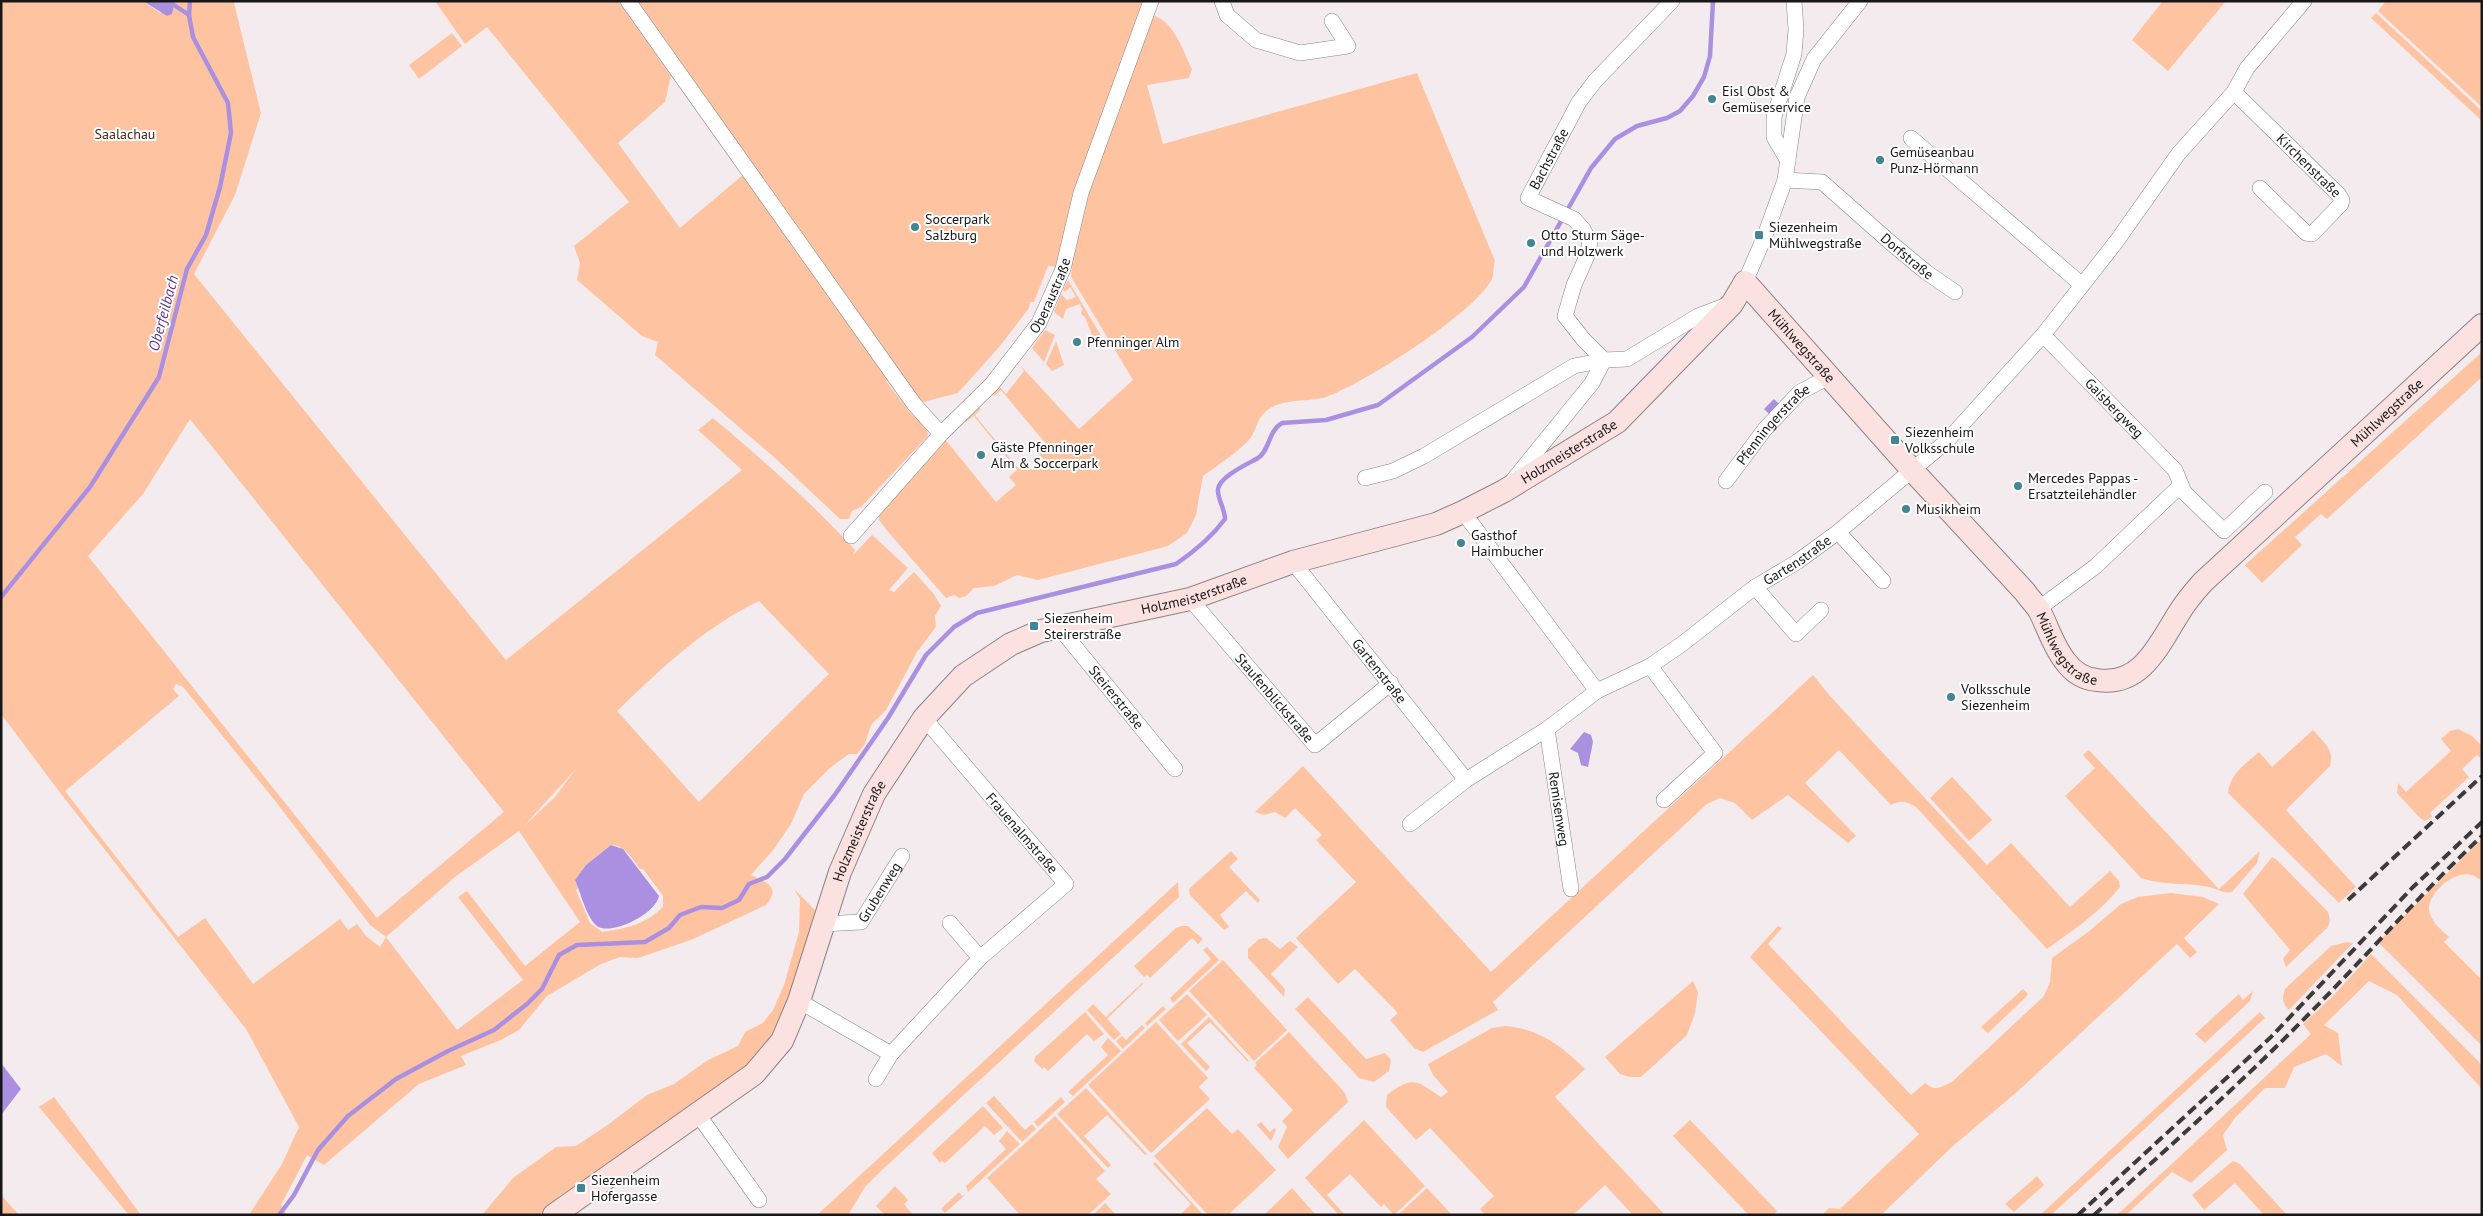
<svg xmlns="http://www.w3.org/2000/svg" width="2483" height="1216" font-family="'PT Sans',sans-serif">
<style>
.green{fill:#fec4a1;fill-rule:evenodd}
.water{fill:#ab90e2}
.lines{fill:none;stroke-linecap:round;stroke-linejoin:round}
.stream{stroke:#ab90e2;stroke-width:4.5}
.street-casing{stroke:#8b8487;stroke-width:16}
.secondary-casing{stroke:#8b8487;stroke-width:24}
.street{stroke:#fff;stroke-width:15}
.secondary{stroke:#fbe2e0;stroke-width:22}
.rail{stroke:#3d3a3a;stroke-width:4;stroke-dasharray:10 5;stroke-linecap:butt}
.poi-dot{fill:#418694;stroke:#fff;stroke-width:2}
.labels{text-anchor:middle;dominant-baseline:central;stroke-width:4;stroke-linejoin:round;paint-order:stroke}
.poi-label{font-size:14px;fill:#181616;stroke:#fff;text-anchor:start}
.park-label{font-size:14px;fill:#472611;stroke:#fff}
.street-label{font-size:14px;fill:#181616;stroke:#fff}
.water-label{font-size:15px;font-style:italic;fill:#593391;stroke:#fff}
</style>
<rect width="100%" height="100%" fill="#f3ebee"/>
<!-- green -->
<g class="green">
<path d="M1 1H143L160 13 175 5V1H237L234 3 261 113 235 195 194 274 506 660 742 470 698 430 713 418C763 460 811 502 855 550L853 555 872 535 908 568 889 590 894 592 914 572 933 593 941 606 935 616 936 627 917 652 886 710 871 725 865 744 857 754H849L830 768 804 794 791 824 774 849 751 875C765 882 782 886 766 905L691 940 638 958 620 957 601 964 547 996 519 1030 501 1040 461 1056 466 1065 419 1084 324 1165 307 1155 281 1205 287 1215H249L282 1164 299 1127 246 1029 61 794 1 714ZM190 419 504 812 377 918 88 556 143 494ZM759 601 829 674 699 802 617 711C661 669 703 628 759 601ZM176 684 183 687 276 802 370 925 386 937 380 947 366 936 357 924 348 930 340 919 253 984 205 918 178 937 65 791 179 696 173 689ZM575 770 555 797 523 827ZM519 831 580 922 525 966 467 891 458 897 523 980 457 1030 386 937 455 877ZM611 845C625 845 632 859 640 869H643L663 896V907C644 925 628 928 602 932L590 923 576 890 579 888 575 880 586 865Z"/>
<polygon points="435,1 618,1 671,76 665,102 618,143 680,228 744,174 888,374 886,381 908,410 927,428 928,436 861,507 852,511 849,519 840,519 775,458 655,355 658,342 642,336 577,280 580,263 574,246 629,202 487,27 465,44"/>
<path d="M634 1H1154L1149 14C1174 19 1182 49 1192 69L1189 78 1147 85 1163 144 1417 73 1495 261C1493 267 1494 274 1492 279 1475 313 1363 384 1326 397 1306 403 1282 397 1265 412 1256 420 1256 433 1248 441 1235 454 1218 465 1203 476L1196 515 1187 533 1168 546 1038 580 1017 575 994 586 974 588 966 596 960 598 954 595 946 598 889 533 879 520V511L944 438 996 502 1016 485 1009 477 1017 470 974 416 966 422 963 419 978 406 981 409 975 415 1018 468 1025 462 1032 470 1044 460 1037 452 1046 444 1001 390 994 396 992 394 1000 387 1006 394 1024 371 1018 363 1079 429 1133 380 1071 277 1072 265 1060 259 1057 267 1048 266 1034 302H1030L1029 308 1000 346 958 393 919 403Z"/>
<polygon points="2163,1 2226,1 2168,71 2132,40"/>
<polygon points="2386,1 2482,1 2482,107 2378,11"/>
<polygon points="2376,13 2482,111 2482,121 2371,18"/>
<polygon points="452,33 462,46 419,79 409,65"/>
<polygon points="1068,280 1103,339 1095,343 1085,317 1081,314 1082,309 1080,304 1066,309 1063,319 1054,312 1061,294 1067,300 1076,297 1070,287 1065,292 1063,290"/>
<polygon points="1045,330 1055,335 1044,362 1032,348"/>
<polygon points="1056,341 1064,365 1052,371 1046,364"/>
<polygon points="2482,352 2482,377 2327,519 2321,514 2295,537 2302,545 2262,583 2245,565"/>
<path d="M1813 675 1830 696 1987 865 2011 843 2070 907 2110 871 2119 881 2120 887C2101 912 2073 930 2047 949L1916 807C1906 801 1901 800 1891 805L1839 750 1805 783 1856 836 1848 843 1788 795 1752 820 1735 803 1720 798 1707 804 1493 1002 1498 1010 1423 1052 1414 1048 1390 1020 1398 1013 1355 969 1338 984 1296 938 1356 882 1316 840 1322 835 1295 808 1285 818 1275 812 1264 815 1255 812 1303 766 1491 972Z"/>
<polygon points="2458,729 2472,736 2482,746 2482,760 2477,755 2462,769 2469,777 2430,813 2432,817 2425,821 2420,818 2397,793 2398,783 2406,792 2451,751 2441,739 2450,731"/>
<path d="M2313 730C2323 742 2335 749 2330 766L2286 810 2356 887 2339 903 2228 793C2230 774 2245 764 2259 752L2272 767Z"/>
<path d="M2089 750 2219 889 2260 851 2257 863 2232 892C2223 894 2218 889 2209 887 2186 882 2163 886 2141 878L2065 796 2095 768 2083 755Z"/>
<polygon points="1952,777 1992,820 1969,841 1930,798"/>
<path d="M2482 839V881C2479 879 2475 876 2472 875 2455 870 2430 891 2429 908 2429 920 2441 930 2449 937L2444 942 2482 980V1046L2378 942Z"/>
<polygon points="1231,851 1238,859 1229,867 1260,900 1258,903 1246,891 1220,915 1229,927 1224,930 1190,895 1189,889"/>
<polygon points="2272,857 2277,860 2328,912 2330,920 2328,927 2286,967 2283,959 2290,950 2243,894"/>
<polygon points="1178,882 1179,897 882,1170 865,1187 848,1215 817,1215"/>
<polygon points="794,889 820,915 792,1012 761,1062 581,1184 559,1196 559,1201 539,1215 482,1215 513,1178 556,1147 576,1146 609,1124 647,1095 674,1084 708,1060 738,1046 745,1032 763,1023 773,1010 784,985 799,932 800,899"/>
<path d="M2171 893 2203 897 2219 904 2184 938 2197 952 2190 958 2177 944 2018 1091 1953 1146 1881 1215H1822L1829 1208 1840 1209 1919 1134 1750 957 1778 926 1782 928 1768 944 1911 1095 1925 1083C1935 1092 1941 1087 1952 1082L2044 996 2050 982 2052 958 2088 932 2121 904 2138 897Z"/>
<polygon points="1182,926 1188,926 1203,939 1198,944 1192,938 1150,978 1147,975 1144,977 1134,966 1176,928"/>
<polygon points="1266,938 1280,949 1290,941 1298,947 1271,974 1285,989 1284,997 1248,958 1248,949 1259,939"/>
<path d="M2347 942 2353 943 2289 1010C2282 1003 2282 998 2285 989L2331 946Z"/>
<polygon points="1207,947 1219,960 1173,1003 1170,998 1211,959 1203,950"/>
<polygon points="2371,954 2482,1065 2482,1089 2397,995 2369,981 2324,1025 2338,1033 2342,1066 2326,1054 2294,1067 2285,1088 2265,1088 2235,1118 2223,1135 2227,1150 2191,1183 2172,1172 2126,1215 2117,1215 2311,1034 2303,1024 2333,996"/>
<polygon points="1223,960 1287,1030 1254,1061 1189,991"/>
<polygon points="1693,981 1698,992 1695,1013 1687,1035 1641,1077 1630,1077 1620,1074 1605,1057"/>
<polygon points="1142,983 1143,984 1107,1019 1121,1034 1114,1040 1087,1010 1093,1004 1106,1017"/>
<polygon points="2023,989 2028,994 2026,997 1988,1033 1981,1027"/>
<polygon points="2253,991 2250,1001 2205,1043 2195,1034 2239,994 2243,1000"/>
<polygon points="1187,994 1207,1015 1178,1041 1159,1020"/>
<polygon points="1308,997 1366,1059 1385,1053 1391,1060 1389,1071 1374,1082 1359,1078 1295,1009"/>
<polygon points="1163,1006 1166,1009 1147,1026 1145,1023"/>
<polygon points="1085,1012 1104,1034 1094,1041 1087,1034 1048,1071 1044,1067 1042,1069 1034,1061 1035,1057"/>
<polygon points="2260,1012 2265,1018 2051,1215 2040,1215"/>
<polygon points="1209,1017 1249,1061 1248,1062 1210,1022 1187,1043 1210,1067 1206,1071 1181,1044"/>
<polygon points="1156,1022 1208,1078 1199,1087 1210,1099 1151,1153 1088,1085"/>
<polygon points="1142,1025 1145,1028 1123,1049 1116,1041 1122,1036 1126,1040"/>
<path d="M1506 1026C1539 1029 1562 1046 1585 1069L1555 1097 1665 1215H1633L1605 1185 1573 1215H1485L1480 1209 1494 1196 1430 1128 1416 1140 1386 1107 1387 1095C1413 1075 1417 1081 1441 1097L1448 1092 1433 1075 1428 1064 1492 1028Z"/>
<polygon points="1289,1032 1345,1093 1348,1102 1288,1159 1278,1147 1287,1127 1282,1121 1293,1110 1254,1068 1257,1065 1255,1063"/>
<polygon points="1108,1038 1121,1051 1073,1096 1068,1092 1108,1055 1101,1047"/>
<polygon points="1086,1088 1147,1154 1145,1155 1107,1115 1084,1136 1111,1165 1108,1168 1057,1114"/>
<polygon points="994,1096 1025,1130 1032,1124 1036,1129 1022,1142 986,1103"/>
<polygon points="54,1097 141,1215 129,1215 39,1107"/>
<polygon points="1061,1097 1065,1102 1038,1127 1034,1122"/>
<polygon points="983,1106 1003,1128 994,1135 985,1126 945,1163 942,1161 940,1163 932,1153"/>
<polygon points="1207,1108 1232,1134 1238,1129 1276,1170 1228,1215 1208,1215 1154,1156"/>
<polygon points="1055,1116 1105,1171 1096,1179 1111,1194 1088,1215 1020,1215 987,1178"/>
<polygon points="1364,1120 1425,1186 1394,1215 1384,1204 1381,1207 1350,1174 1327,1195 1345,1215 1339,1215 1305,1178"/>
<polygon points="1690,1120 1777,1211 1773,1215 1749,1215 1673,1136"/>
<polygon points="1261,1122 1270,1132 1274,1128 1276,1130 1271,1141 1257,1125"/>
<polygon points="1007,1131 1020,1144 968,1192 966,1186 1006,1149 999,1141"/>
<polygon points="2233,1161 2240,1164 2287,1215 2264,1215 2235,1183 2204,1210 2192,1195"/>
<polygon points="1155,1162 1203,1215 1180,1215 1191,1204 1153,1164"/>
<polygon points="2037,1176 2044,1185 2014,1212 2005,1204"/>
<polygon points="895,1186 908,1200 904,1204 913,1215 885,1215 876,1206"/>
<polygon points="1292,1188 1316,1215 1264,1215"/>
<polygon points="1427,1188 1452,1215 1401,1215 1400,1213"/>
<polygon points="959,1192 962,1196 965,1195 945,1213 941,1209"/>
<polygon points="1,1195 19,1215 1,1215"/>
<polygon points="1105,1203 1116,1215 1093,1215"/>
</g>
<!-- water -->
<g class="water">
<polygon points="143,1 175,1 172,14 167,16"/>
<polygon points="1774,399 1779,404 1769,414 1764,409"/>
<polygon points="1584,732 1591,735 1593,742 1588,767 1581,765 1578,753 1570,749"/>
<path d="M611 845 623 849 659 896C655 915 610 936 597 926 586 917 581 893 575 880L586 865Z"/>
<polygon points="1,1063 21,1089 1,1115"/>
</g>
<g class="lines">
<!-- stream -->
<g class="stream">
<polyline points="168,1 189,15"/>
<polyline points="1,597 90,487 159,377 187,269 206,235 220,187 231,133 228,103 193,37 189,15 190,1"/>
<path d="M279 1215 294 1195 318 1150 348 1116 396 1079 448 1051 494 1030 527 1004 542 989 559 955 577 945 645 942 669 928 680 915 701 907 722 908 739 900 749 884 767 877 785 859 834 796 888 718 926 655 954 627 977 613 1176 564C1195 551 1211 538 1225 519 1225 509 1217 498 1218 489 1220 476 1248 464 1258 458 1270 450 1268 431 1282 423L1326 420 1378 405 1472 337 1524 287 1591 168 1615 139 1637 126 1667 118 1680 111 1693 96 1704 77 1710 56 1713 1"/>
</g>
<!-- street casing -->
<g class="street-casing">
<g id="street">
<polyline points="628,1 914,404 941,434"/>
<polyline points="1222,1 1227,15 1256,40 1300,53 1348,46 1332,21"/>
<path id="s1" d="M2234 92 2339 195 2342 200 2341 204 2312 234 2306 233 2260 188"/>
<polyline points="1911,138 2081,284"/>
<polyline points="1788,161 1774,137 1774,117 1794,54 1796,29 1794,1"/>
<path id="s2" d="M1785 180 1822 182 1891 243 1926 272 1955 292"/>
<polyline points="1745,282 1764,238 1785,180 1797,97 1814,59 1860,1"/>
<path id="s3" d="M2043 335 2175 470 2184 492 2224 531 2265 492"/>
<polyline points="1365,478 1393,471 1424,456 1574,366 1604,360 1627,359 1698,316 1727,305"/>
<path id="s4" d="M1514 479 1592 383 1604 360 1583 339 1565 316 1574 285 1587 256 1590 242 1583 229 1574 219 1528 198 1579 102 1595 81 1672 1"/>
<path id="s5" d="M1726 481 1765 429 1800 392 1829 377"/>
<polyline points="1838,532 1883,581"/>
<path id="s6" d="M851 536 941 434 992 384 1039 323 1063 269 1081 193 1151 1"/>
<path id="s7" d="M1293 562 1466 780 1547 729 1597 691 1463 512"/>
<polyline points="1755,587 1796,634 1821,610"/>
<path id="s8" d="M1190 599 1315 745 1391 683"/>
<polyline points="2038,609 2096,566 2181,485"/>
<path id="s9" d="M1058 626 1175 769"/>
<polyline points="1650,666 1715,753 1664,800"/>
<path id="s10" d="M1597 691 1650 666 1682 644 1755 587 1797 562 1838 532 1947 441 2043 335 2116 242 2179 153 2234 92 2247 68 2304 1"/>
<path id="s11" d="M1547 729 1571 889"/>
<polyline points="1410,824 1466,780"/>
<polyline points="950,923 980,958"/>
<path id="s12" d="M822 924 861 922 902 856"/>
<polyline points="799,1001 891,1054"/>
<polyline points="876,1079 891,1054 980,958 1066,884 924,718"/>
<polyline points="697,1113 759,1200"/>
</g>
</g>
<!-- secondary casing -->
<g class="secondary-casing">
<g id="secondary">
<path id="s13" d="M554 1215 754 1074 782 1041 799 1001 840 872 874 794 924 718 963 676 1011 644 1041 631 1190 599 1293 562 1436 524 1463 512 1504 491 1617 422 1732 304 1745 282 1913 471 2025 592C2029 598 2035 604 2039 610 2048 627 2053 646 2065 661 2073 672 2084 679 2097 680 2142 687 2159 644 2179 613 2186 601 2194 592 2203 582L2482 325"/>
</g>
</g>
<!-- street -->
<use href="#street" class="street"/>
<!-- secondary -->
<use href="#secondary" class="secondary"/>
<!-- rail -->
<g class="rail">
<polyline points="2348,900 2482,776"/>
<polyline points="2078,1215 2271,1037 2413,887 2482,822"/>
<path d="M2094 1215C2164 1151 2236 1088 2302 1021 2363 960 2419 895 2482 836"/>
</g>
</g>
<!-- markers -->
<g class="poi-dot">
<circle cx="1712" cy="99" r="5"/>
<circle cx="1880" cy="160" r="5"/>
<circle cx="915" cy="227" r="5"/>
<rect x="1754" y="230" width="10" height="10" rx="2.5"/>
<circle cx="1531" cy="243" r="5"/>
<circle cx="1077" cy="342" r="5"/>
<rect x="1890" y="435" width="10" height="10" rx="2.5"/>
<circle cx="981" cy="455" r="5"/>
<circle cx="2018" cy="486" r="5"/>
<circle cx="1906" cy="509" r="5"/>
<circle cx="1461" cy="543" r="5"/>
<rect x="1029" y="621" width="10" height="10" rx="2.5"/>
<circle cx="1951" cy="697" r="5"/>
<rect x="576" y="1183" width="10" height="10" rx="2.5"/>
</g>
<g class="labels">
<!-- poi labels -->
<g class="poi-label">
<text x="1722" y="91">Eisl Obst &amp;<tspan x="1722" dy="16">Gemüseservice</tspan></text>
<text x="1890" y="152">Gemüseanbau<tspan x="1890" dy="16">Punz-Hörmann</tspan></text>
<text x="925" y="219">Soccerpark<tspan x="925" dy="16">Salzburg</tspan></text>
<text x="1769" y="227">Siezenheim<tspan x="1769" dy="16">Mühlwegstraße</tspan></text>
<text x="1541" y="235">Otto Sturm Säge-<tspan x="1541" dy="16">und Holzwerk</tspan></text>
<text x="1087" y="342">Pfenninger Alm</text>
<text x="1905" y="432">Siezenheim<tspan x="1905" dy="16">Volksschule</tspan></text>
<text x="991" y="447">Gäste Pfenninger<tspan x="991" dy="16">Alm &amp; Soccerpark</tspan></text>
<text x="2028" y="478">Mercedes Pappas -<tspan x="2028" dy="16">Ersatzteilehändler</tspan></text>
<text x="1916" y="509">Musikheim</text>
<text x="1471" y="535">Gasthof<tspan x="1471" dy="16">Haimbucher</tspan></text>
<text x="1044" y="618">Siezenheim<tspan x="1044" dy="16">Steirerstraße</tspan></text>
<text x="1961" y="689">Volksschule<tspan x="1961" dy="16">Siezenheim</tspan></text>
<text x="591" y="1180">Siezenheim<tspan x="591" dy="16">Hofergasse</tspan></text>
</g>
<!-- park labels -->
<g class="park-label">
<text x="125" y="134">Saalachau</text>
</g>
<!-- street labels -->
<g class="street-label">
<text stroke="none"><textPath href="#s4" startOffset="410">Bachstraße</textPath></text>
<text stroke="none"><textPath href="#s1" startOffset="105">Kirchenstraße</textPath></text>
<text stroke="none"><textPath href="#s2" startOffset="150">Dorfstraße</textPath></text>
<text stroke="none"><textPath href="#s6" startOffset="314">Oberaustraße</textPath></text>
<text stroke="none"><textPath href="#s13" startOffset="1684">Mühlwegstraße</textPath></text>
<text stroke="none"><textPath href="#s3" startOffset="102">Gaisbergweg</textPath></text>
<text stroke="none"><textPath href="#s13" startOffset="2538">Mühlwegstraße</textPath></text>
<text stroke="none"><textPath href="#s5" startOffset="74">Pfenningerstraße</textPath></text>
<text stroke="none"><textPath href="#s13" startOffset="1352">Holzmeisterstraße</textPath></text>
<text stroke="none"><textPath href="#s10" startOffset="240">Gartenstraße</textPath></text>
<text stroke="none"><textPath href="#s13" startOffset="948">Holzmeisterstraße</textPath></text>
<text stroke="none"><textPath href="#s13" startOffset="2089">Mühlwegstraße</textPath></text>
<text stroke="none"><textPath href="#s7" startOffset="139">Gartenstraße</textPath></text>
<text stroke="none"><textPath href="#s9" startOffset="92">Steirerstraße</textPath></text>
<text stroke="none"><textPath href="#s8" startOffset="130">Staufenblickstraße</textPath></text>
<text stroke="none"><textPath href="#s11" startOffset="81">Remisenweg</textPath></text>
<text stroke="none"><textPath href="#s13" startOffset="512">Holzmeisterstraße</textPath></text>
<text transform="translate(1022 833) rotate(49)">Frauenalmstraße</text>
<text stroke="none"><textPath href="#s12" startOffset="74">Grubenweg</textPath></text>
</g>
<!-- water labels -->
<g class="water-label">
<text transform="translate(163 313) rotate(-75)">Oberfeilbach</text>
</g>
</g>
<!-- border -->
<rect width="2483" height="1216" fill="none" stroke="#181616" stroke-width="5"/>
</svg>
